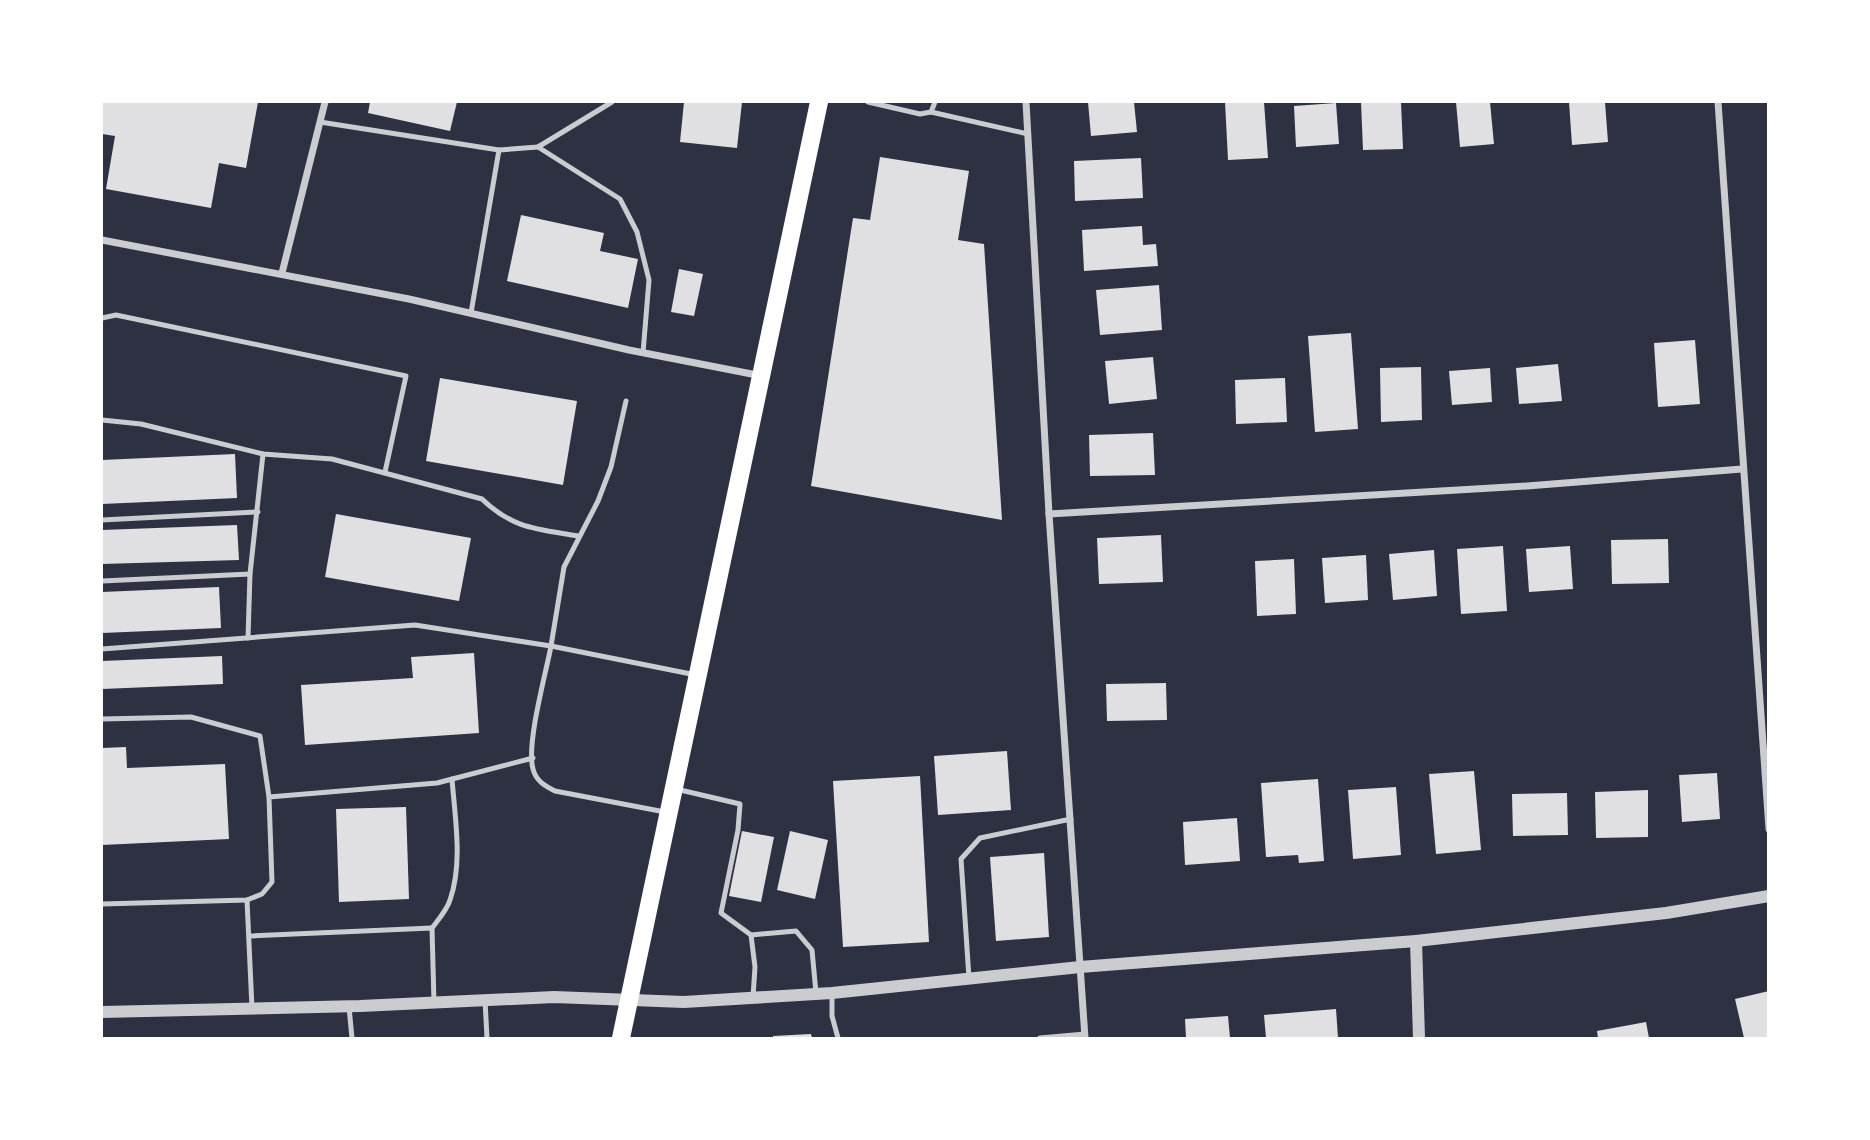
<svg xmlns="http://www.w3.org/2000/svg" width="1870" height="1140" font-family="'Golos Text',sans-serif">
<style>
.building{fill:#e0e0e3}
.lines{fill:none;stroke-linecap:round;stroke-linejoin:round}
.service{stroke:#caccd0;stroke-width:5}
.minor{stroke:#caccd0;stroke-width:7}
.tertiary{stroke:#caccd0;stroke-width:12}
.primary{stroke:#fff;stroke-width:18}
</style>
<rect width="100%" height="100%" fill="#2d3142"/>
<!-- building -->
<g class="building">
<polygon points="102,102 258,102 246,168 219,163 211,208 106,189 115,136 102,134"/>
<polygon points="370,102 457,102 450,131 368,113"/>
<polygon points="684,102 742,102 737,148 680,142"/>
<polygon points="1088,102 1134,102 1137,132 1091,136"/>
<polygon points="1225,102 1264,102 1268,158 1228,160"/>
<polygon points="1361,102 1401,102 1403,149 1363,150"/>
<polygon points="1456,102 1490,102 1494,144 1460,147"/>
<polygon points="1569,102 1605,102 1608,142 1572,145"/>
<polygon points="1336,103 1339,144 1296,147 1294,106"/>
<polygon points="880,157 969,171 958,240 984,244 1002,520 811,486 853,218 870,220"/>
<polygon points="1141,158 1143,198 1075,201 1074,161"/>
<polygon points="521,215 604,233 600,251 638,259 628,308 507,281"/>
<polygon points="1142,226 1143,245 1156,244 1158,266 1084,271 1082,230"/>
<polygon points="679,269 703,274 694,316 671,312"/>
<polygon points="1159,285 1162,330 1100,335 1096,290"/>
<polygon points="1351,333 1358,429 1315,432 1308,336"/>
<polygon points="1695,340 1700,404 1658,407 1654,343"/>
<polygon points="1153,357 1157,399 1109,404 1105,361"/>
<polygon points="1558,364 1562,401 1519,404 1516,368"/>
<polygon points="1421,367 1422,420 1381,422 1380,368"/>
<polygon points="1490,368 1492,402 1452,405 1449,371"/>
<polygon points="440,378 577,401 563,485 426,461"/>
<polygon points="1285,378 1287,422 1236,424 1235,380"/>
<polygon points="1153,433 1155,475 1090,476 1089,435"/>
<polygon points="235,454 237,498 102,504 102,460"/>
<polygon points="336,514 471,538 459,601 325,577"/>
<polygon points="237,525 239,560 102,564 102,530"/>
<polygon points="1161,535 1163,582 1099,584 1097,538"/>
<polygon points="1668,539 1669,583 1612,584 1611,540"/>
<polygon points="1503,546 1507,611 1461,614 1457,549"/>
<polygon points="1570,546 1573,589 1529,592 1526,549"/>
<polygon points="1434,550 1437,596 1393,600 1389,554"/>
<polygon points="1366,555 1368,600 1325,603 1322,558"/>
<polygon points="1294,559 1296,614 1257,616 1255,561"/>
<polygon points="219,587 221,628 102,633 102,592"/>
<polygon points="474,653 479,733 305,745 301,685 413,678 411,657"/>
<polygon points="222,656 223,684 102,689 102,661"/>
<polygon points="1166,683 1167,720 1107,721 1106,684"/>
<polygon points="126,747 127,768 225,764 229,839 102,845 102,748"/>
<polygon points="1007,751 1011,810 938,815 934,756"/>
<polygon points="1474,771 1481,850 1436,854 1429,774"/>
<polygon points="1717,773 1720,819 1682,822 1679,775"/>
<polygon points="920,776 929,942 843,947 833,781"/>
<polygon points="1318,779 1324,861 1299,863 1298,855 1266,857 1261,783"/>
<polygon points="1396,787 1401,855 1353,859 1348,790"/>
<polygon points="1648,790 1648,837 1596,838 1595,792"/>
<polygon points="1567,793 1568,835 1513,836 1512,794"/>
<polygon points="406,807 409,899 339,902 336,809"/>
<polygon points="1237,818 1240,861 1185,865 1183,822"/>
<polygon points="742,831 774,837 761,902 729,896"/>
<polygon points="790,831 828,840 815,899 777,890"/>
<polygon points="1044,853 1049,937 996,941 990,857"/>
<polygon points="1769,991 1769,1038 1744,1038 1735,999"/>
<polygon points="1336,1009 1338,1038 1266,1038 1264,1015"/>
<polygon points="1228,1016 1230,1038 1186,1038 1185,1019"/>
<polygon points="1646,1022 1649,1038 1598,1038 1597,1031"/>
<polygon points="811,1034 812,1038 773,1038 773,1036"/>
</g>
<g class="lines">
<!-- service -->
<g class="service">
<polyline points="868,102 920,114 931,112 935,102"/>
<polyline points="931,112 1028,134"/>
<polyline points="320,122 499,150 471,313"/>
<polyline points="538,147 620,199 637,232 649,280 643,353"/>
<polyline points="499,150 538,147 612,102"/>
<polyline points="102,318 116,315 406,376 385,472"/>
<path d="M102 420 141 424 263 454 332 459 482 499C513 529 537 529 578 536"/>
<polyline points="102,520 258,512"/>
<polyline points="250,574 263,454"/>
<polyline points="102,581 250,574 248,638"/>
<polyline points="102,649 415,625 551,646 564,567 598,501 611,467 626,401"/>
<polyline points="102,719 191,717 260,736 269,797"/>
<polyline points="676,789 740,804 738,830 721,913 751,935 755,967 753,997"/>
<path d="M665 812 555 791C545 786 536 781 533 769 526 744 546 673 551 646L696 675"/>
<polyline points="247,900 252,1008"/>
<polyline points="102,904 247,900 262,894 272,882 269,797 437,783 533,758"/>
<path d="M432 928C438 920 447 910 450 900 463 863 455 818 452 779"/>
<polyline points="751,935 796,931 812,950 816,993"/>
<polyline points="249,936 432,928 434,1003"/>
<polyline points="969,978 961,859 980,838 1071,819"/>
<polyline points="832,994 832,1016 838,1038"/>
<polyline points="485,1000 487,1038"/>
<polyline points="349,1007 352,1038"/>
<polyline points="1040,1038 1085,1034"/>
</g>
<!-- minor -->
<g class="minor">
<polyline points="1026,102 1049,514 1085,1038"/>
<polyline points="1718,102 1769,829"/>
<polyline points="102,240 409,299 629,350 762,376"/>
<polyline points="282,273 325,102"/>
<polyline points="1049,514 1527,486 1742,469"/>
</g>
<!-- tertiary -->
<g class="tertiary">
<polyline points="1416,941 1419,1038"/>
<polyline points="102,1012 360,1006 554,997 684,1002 832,993 1080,967 1416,941 1666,913 1769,896"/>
</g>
<!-- primary -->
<polyline class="primary" points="621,1038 819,102"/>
</g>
<!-- border -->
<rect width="1870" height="1140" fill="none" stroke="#ffffff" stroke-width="206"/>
</svg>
